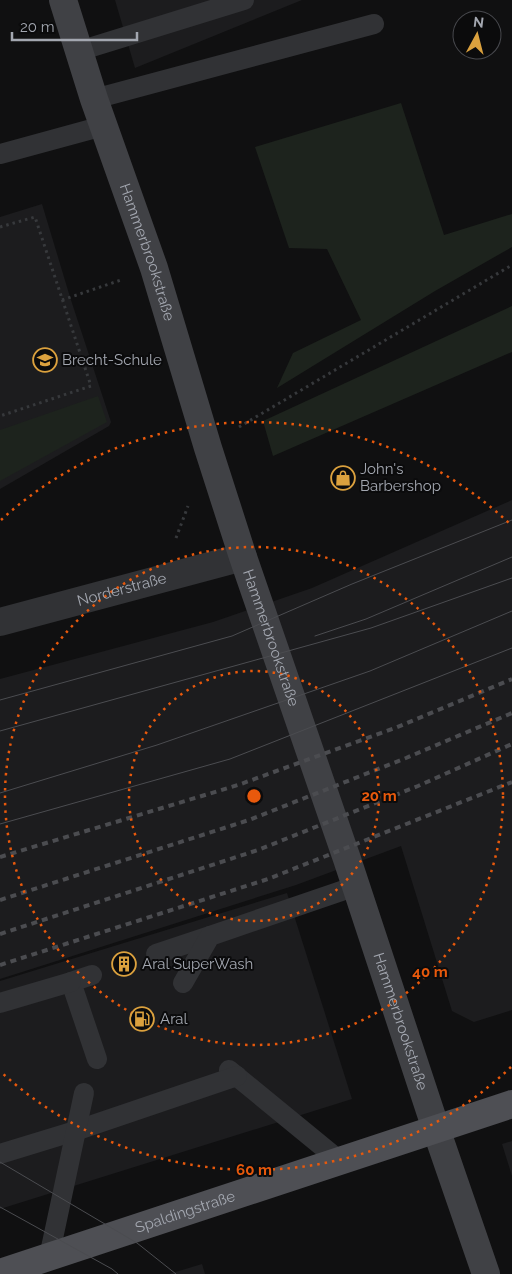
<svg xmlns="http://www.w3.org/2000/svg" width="512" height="1274" font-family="Raleway,sans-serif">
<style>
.built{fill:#1c1c1e}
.green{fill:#1d231d}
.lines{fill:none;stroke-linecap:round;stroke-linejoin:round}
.path{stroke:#37393c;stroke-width:3;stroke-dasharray:2.5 4;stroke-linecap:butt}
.lane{stroke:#313235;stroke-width:20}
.street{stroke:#313235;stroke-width:28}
.secondary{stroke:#404145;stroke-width:28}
.primary{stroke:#4e4f54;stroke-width:28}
.tram{stroke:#4b4c50;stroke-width:1}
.rail{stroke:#4b4c50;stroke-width:4;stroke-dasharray:6 5;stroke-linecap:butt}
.ring{fill:none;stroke:#e8590c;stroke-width:2.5;stroke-dasharray:2.5 5}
.labels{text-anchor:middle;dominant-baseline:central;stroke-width:4;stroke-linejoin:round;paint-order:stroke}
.street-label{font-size:15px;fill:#a3a7b0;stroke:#0b0b0c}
.poi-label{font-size:15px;fill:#a3a7b0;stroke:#0b0b0c;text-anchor:start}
.centre{fill:#e8590c;stroke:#0b0b0c;stroke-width:2.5}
.ring-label{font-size:15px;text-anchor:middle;font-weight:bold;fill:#e8590c;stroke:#0b0b0c;stroke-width:4;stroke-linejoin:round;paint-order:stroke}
</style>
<rect width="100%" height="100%" fill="#101011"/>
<!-- built -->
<g class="built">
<polygon points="115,0 302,0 135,68"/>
<polygon points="42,204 70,297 111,422 109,426 0,489 0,217"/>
<polygon points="512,500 512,1010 474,1022 452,1011 401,846 296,885 0,979 0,679 213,622 312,588"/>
<polygon points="287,893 352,1099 0,1209 0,981"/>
<polygon points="512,1141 512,1176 502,1144"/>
<polygon points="202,1264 205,1274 169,1274"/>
</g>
<!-- green -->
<g class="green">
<polygon points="401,103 444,235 512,214 512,247 435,291 277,388 293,353 361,320 327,249 289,248 255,147"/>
<polygon points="512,306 512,352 273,456 263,421"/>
<polygon points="98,396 107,422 0,481 0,430"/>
</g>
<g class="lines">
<!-- path -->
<g class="path">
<polyline points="0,227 35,217 91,386 0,416"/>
<polyline points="62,300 121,280"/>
<polyline points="239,427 512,265"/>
<polyline points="176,538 188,506"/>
</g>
<!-- lane -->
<g class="lane">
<polyline points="79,51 244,0"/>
<polyline points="94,99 374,24"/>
<polyline points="0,154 103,126"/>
<polyline points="156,954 210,936"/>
<polyline points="92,975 71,982 97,1059"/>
<polyline points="183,983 210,936 356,886"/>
<polyline points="0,1003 71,982"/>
<polyline points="229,1070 340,1161"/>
<polyline points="0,1154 75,1131 237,1076"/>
<polyline points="49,1257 84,1093"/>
</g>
<!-- street -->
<path class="street" id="s1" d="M0 622 243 557"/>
<!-- secondary -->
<path class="secondary" id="s2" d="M63 0 94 99 154 268 208 448 243 557 347 859 436 1129 486 1274"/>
<!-- primary -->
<path class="primary" id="s3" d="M0 1273 512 1104"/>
<!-- tram -->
<g class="tram">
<polyline points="315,636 366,619 512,557"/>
<polyline points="0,700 232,636 352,584 512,520"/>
<polyline points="0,731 371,628 512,578"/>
<polyline points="0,793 157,745 370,671 512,611"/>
<polyline points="0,824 230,759 512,648"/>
<polyline points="0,1162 137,1243 176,1274"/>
<polyline points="0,1207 112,1269 118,1274"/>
</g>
<!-- rail -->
<g class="rail">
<polyline points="0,857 238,785 395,728 512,679"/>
<polyline points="0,900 249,820 406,758 512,713"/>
<polyline points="0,934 258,850 418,786 512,744"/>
<polyline points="0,965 268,879 512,782"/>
</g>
</g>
<!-- distance rings -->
<g class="ring">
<circle cx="254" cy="796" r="125"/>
<circle cx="254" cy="796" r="249"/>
<path d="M511 1067A374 374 0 0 1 1 1072M1 520A374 374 0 0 1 511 525"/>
</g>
<!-- icons -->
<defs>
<g id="school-ring" transform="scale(1.25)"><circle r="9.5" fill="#0b0b0c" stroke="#dba13e" stroke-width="1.5"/><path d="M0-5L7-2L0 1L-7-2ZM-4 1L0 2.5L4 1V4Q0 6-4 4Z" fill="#dba13e"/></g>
<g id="shop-ring" transform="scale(1.25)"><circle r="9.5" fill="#0b0b0c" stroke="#dba13e" stroke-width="1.5"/><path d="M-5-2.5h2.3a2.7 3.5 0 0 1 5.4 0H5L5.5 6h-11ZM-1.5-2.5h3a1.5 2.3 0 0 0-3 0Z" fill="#dba13e"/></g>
<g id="building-ring" transform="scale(1.25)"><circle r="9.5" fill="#0b0b0c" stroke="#dba13e" stroke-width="1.5"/><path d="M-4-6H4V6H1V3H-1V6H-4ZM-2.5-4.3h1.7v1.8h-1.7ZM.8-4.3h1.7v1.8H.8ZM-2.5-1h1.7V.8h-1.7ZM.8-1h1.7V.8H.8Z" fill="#dba13e"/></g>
<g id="fuel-ring" transform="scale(1.25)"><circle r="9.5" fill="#0b0b0c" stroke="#dba13e" stroke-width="1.5"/><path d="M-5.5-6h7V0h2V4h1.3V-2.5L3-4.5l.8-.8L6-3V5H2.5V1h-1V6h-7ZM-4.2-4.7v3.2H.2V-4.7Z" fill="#dba13e"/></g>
</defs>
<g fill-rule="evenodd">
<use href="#school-ring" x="45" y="360"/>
<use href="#shop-ring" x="343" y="478"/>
<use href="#building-ring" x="124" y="964"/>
<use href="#fuel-ring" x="142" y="1019"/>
</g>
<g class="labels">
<!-- street labels -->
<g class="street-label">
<text stroke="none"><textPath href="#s2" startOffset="266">Hammerbrookstraße</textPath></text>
<text stroke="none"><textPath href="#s1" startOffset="126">Norderstraße</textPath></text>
<text stroke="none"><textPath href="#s2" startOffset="671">Hammerbrookstraße</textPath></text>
<text stroke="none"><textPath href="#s2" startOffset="1076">Hammerbrookstraße</textPath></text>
<text stroke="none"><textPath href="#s3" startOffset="195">Spaldingstraße</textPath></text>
</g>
<!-- poi labels -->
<g class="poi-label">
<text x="62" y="360">Brecht-Schule</text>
<text x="360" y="469">John's<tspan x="360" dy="17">Barbershop</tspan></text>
<text x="142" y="964">Aral SuperWash</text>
<text x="160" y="1019">Aral</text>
</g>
</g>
<circle cx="254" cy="796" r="8" class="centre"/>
<g class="ring-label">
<text x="379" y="801">20 m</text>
<text x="430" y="977">40 m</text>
<text x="254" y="1175">60 m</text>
</g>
<!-- north arrow -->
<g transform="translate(477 35) rotate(7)"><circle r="24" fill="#0b0b0c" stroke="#48494e"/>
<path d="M0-4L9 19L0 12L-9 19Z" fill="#dba13e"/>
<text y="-8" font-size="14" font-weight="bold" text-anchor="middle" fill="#a3a7b0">N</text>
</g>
<!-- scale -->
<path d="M12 32v8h125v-8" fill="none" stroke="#a3a7b0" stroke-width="2.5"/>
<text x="20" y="32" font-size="15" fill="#a3a7b0" stroke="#0b0b0c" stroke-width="4" paint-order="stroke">20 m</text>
</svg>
